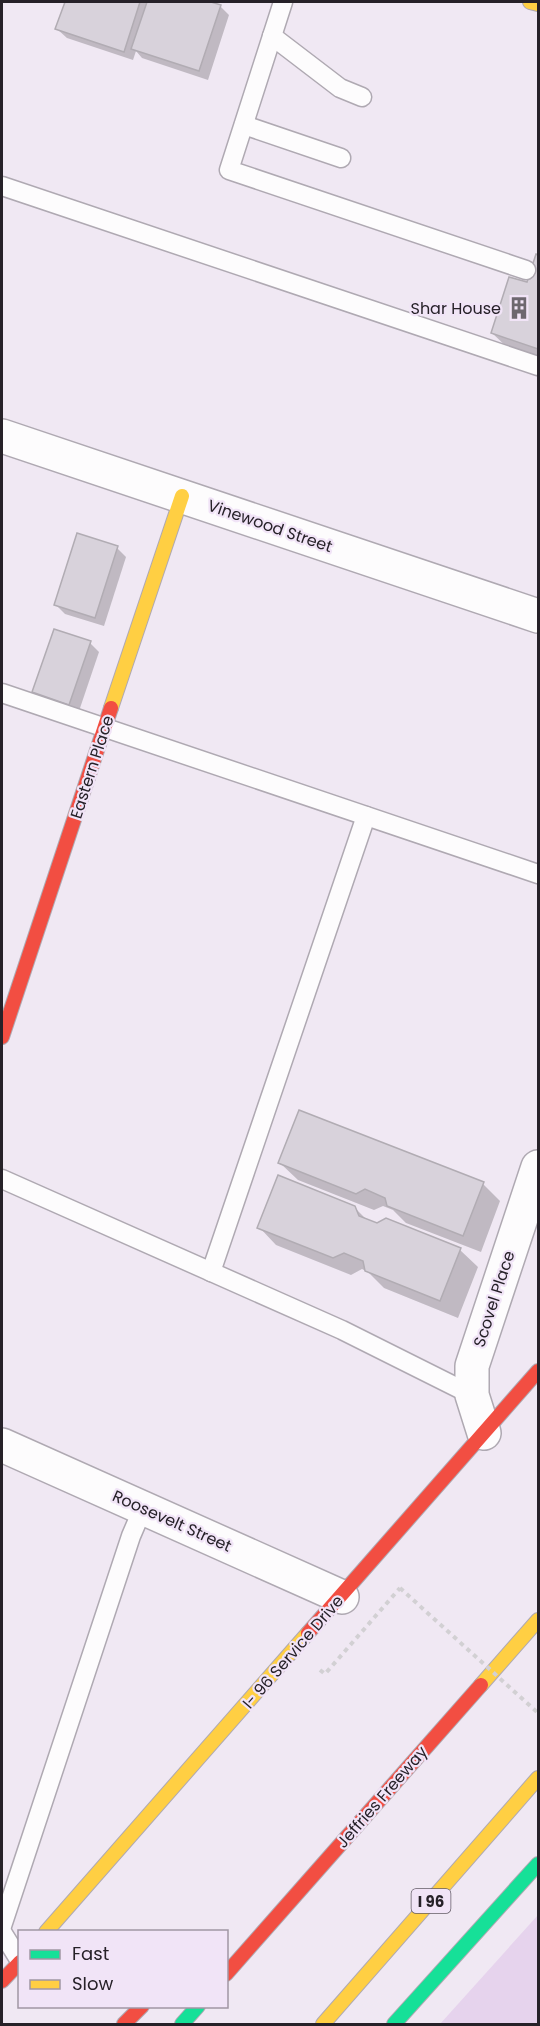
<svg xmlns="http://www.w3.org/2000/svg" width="540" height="2026" font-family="Poppins,sans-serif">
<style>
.green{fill:#e6d3ed}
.shadow{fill:#0003}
.building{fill:#d8d2db;stroke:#b1acb3;stroke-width:1.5}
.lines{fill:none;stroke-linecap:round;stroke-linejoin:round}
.lane-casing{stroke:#afa9b2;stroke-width:21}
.street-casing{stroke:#afa9b2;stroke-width:36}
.fast-casing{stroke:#afa9b2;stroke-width:16}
.slow-casing{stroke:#afa9b2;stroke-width:16}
.jam-casing{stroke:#afa9b2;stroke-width:16}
.path{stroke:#d2d0d3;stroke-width:4;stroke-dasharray:4.5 4.5;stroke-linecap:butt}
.lane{stroke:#fdfcfd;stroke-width:18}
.street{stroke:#fdfcfd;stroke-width:33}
.fast{stroke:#16e098;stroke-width:14}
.slow{stroke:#ffcf43;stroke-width:14}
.jam{stroke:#f24e42;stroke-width:14}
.path-bridge{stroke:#d2d0d3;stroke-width:4;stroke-dasharray:4.5 4.5;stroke-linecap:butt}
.labels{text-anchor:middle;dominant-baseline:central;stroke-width:4.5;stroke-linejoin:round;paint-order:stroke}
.shield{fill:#f1e4f7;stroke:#635c66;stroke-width:1.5}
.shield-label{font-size:15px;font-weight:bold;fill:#262128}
.poi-label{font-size:16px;fill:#262128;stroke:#f1e4f7;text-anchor:end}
.street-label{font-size:16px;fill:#262128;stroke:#f1e4f7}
</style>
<rect width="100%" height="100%" fill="#f0e8f3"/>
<!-- green -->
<polygon class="green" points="538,1915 538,2024 440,2024"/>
<!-- shadow -->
<g class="shadow">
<polygon points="66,2 206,2 220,6 229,15 208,80 142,58 136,51 133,60 67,38 57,29"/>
<polygon points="537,256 538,257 538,359 510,350 492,333 528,284"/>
<polygon points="117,548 126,557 104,626 65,614 55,604"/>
<polygon points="90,643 99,652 78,714 43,701 34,692"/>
<polygon points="280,1163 483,1184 500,1201 481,1252 406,1223 393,1210 383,1206 374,1210 298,1180"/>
<polygon points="354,1207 369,1222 460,1250 478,1267 458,1318 384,1288 368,1272 362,1269 351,1275 276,1245 259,1227"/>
</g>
<!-- building -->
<g class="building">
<polygon points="65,2 140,2 124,52 55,29"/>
<polygon points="147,2 211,2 221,5 199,71 131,49"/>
<polygon points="536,254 538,255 538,349 491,333 509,277 527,282"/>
<polygon points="77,533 118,546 95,618 54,605"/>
<polygon points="54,629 91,641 69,705 32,692"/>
<polygon points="299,1110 484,1182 463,1236 387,1206 385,1198 365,1189 356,1194 278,1163"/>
<polygon points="278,1175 355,1206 359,1216 377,1223 386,1218 461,1248 440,1301 365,1271 363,1261 344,1253 333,1258 257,1228"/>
</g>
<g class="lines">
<!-- lane casing -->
<g class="lane-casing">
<g id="lane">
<polyline points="283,2 229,170 526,270"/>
<polyline points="272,36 340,88 362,97"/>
<polyline points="244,125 341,158"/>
<polyline points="2,186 538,366"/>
<polyline points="2,693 538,874"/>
<polyline points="2,1179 342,1330 472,1395"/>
<polyline points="211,1272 366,816"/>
<polyline points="2,1926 131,1536 143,1508"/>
<polyline points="2,1932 20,1961"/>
</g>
</g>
<!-- street casing -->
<g class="street-casing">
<g id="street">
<polyline points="2,436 538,616"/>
<polyline points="484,1433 472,1395 472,1366 538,1167"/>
<polyline points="2,1445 342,1597"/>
</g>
</g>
<!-- fast casing -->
<g class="fast-casing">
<g id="fast">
<polyline points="182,2024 198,2006"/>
<polyline points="394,2024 538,1864"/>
</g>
</g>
<!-- slow casing -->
<g class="slow-casing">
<g id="slow">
<polyline points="530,2 538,4"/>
<polyline points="111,708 182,496"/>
<polyline points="481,1685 538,1620"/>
<polyline points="46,1932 308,1633"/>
<polyline points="323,2024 538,1778"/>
</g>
</g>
<!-- jam casing -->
<g class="jam-casing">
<g id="jam">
<polyline points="2,1037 111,708"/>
<polyline points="308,1633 538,1371"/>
<polyline points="226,1974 481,1685"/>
<polyline points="2,1981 20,1962"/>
<polyline points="124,2024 142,2006"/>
</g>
</g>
<!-- path -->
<polyline class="path" points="320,1670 325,1674 400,1588"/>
<!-- lane -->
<use href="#lane" class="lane"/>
<!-- street -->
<use href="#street" class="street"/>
<!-- fast -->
<use href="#fast" class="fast"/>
<!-- slow -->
<use href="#slow" class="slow"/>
<!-- jam -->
<use href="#jam" class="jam"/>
<!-- path-bridge -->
<polyline class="path-bridge" points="400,1588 538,1713"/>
</g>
<!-- icons -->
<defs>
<g id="building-bare" transform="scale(1.8)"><path d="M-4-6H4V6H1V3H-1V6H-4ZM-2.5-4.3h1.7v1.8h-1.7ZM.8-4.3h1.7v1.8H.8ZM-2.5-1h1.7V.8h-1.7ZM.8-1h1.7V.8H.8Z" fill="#6d676f" stroke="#f1e4f7" stroke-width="2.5" paint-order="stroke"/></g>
</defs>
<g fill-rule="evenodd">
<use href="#building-bare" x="519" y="308"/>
</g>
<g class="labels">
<!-- shield labels -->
<rect class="shield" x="411.5" y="1889" width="39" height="24" rx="4.5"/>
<g class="shield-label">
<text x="431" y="1901">I 96</text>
</g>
<!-- poi labels -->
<g class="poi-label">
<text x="501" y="308">Shar House</text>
</g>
<!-- street labels -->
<g class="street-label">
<text transform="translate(270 526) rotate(19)">Vinewood Street</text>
<text transform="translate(92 767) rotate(-72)">Eastern Place</text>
<text transform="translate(494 1299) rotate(-72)">Scovel Place</text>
<text transform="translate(172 1521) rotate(24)">Roosevelt Street</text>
<text transform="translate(293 1652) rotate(-49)">I- 96 Service Drive</text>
<text transform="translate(382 1797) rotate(-49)">Jeffries Freeway</text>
</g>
</g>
<!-- border -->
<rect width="540" height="2026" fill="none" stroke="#262128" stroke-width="6"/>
<!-- legend -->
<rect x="18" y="1930" width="210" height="78" fill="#f1e4f7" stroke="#a096a4" stroke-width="1.5"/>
<rect x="30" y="1950" width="30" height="9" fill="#16e098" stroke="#a096a4" stroke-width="1.5"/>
<text x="72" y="1960" font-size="18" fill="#262128">Fast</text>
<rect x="30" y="1980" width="30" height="9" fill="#ffcf43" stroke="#a096a4" stroke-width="1.5"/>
<text x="72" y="1990" font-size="18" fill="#262128">Slow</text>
</svg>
